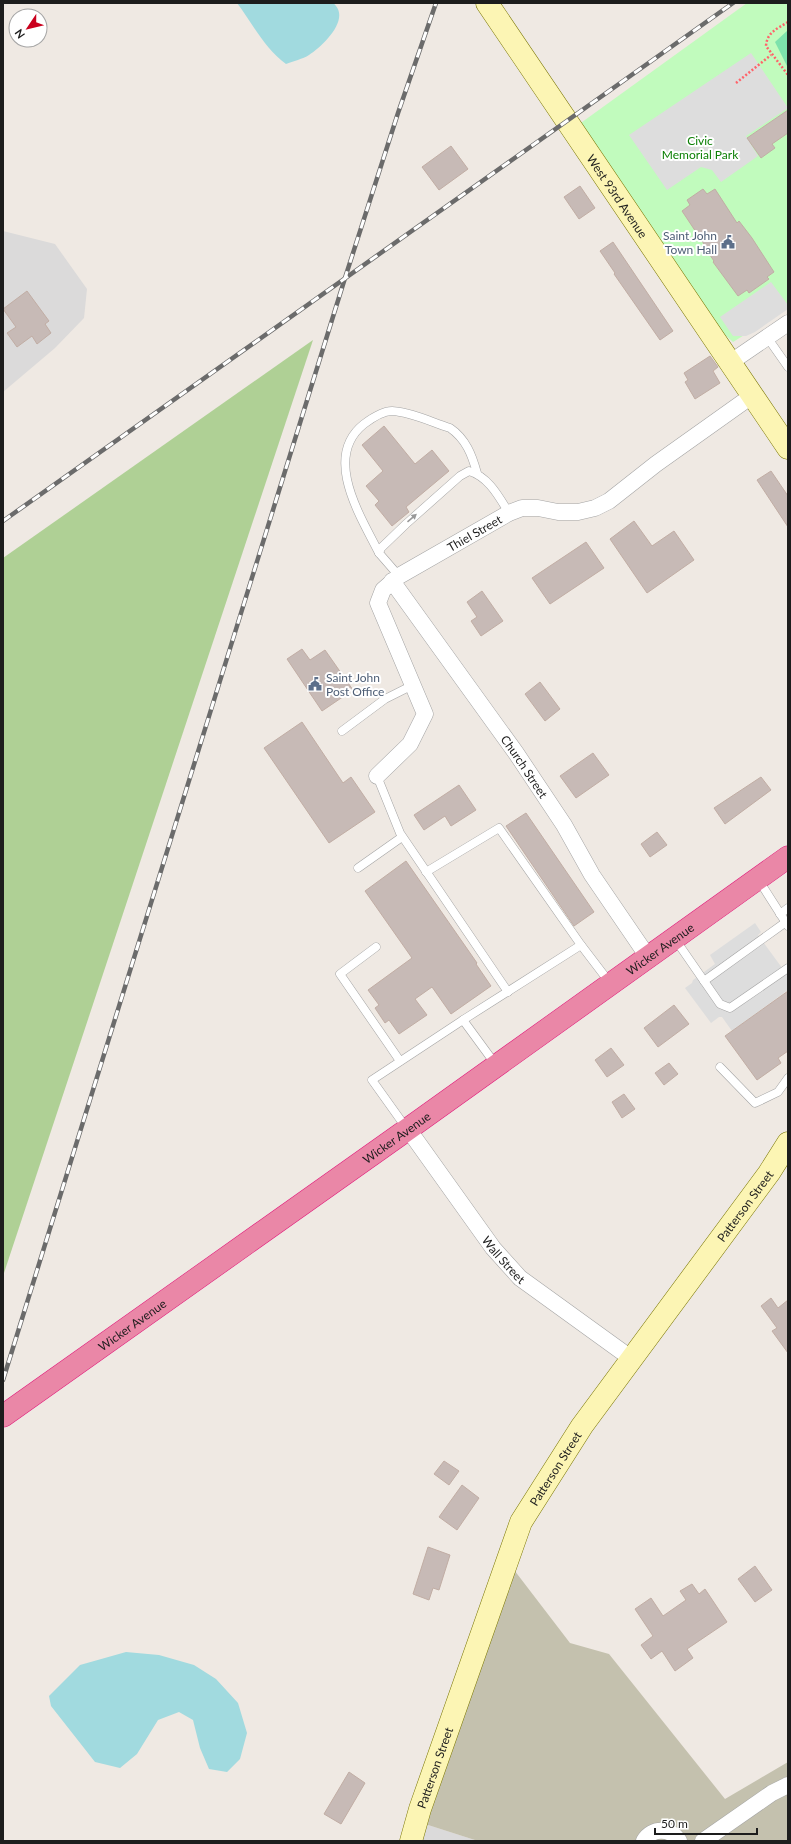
<svg xmlns="http://www.w3.org/2000/svg" width="791" height="1844" font-family="Lato,sans-serif">
<style>
.residential{fill:#dbdada}
.construction{fill:#c4c1ae}
.forest{fill:#afd095}
.park{fill:#c1fbbd}
.pitch{fill:#7de2ac}
.parking{fill:#ddd}
.water{fill:#a1dadf}
.building{fill:#c7bab6;stroke:#c1ada4}
.lines{fill:none;stroke-linecap:round;stroke-linejoin:round}
.lane-casing{stroke:#a4a4a4;stroke-width:9}
.street-casing{stroke:#a4a4a4;stroke-width:17}
.secondary-casing{stroke:#787400;stroke-width:23}
.highway-casing{stroke:#e01d7c;stroke-width:23}
.path{stroke:#ff636a;stroke-width:2.5;stroke-dasharray:2 2;stroke-linecap:butt}
.lane{stroke:#fff;stroke-width:8}
.street{stroke:#fff;stroke-width:16}
.secondary{stroke:#fcf5b4;stroke-width:22}
.highway{stroke:#ea87a7;stroke-width:22}
.rail-casing{stroke:#6b6b6b;stroke-width:4.5}
.rail{stroke:#fff;stroke-width:3;stroke-dasharray:9;stroke-linecap:butt}
.oneway{fill:#999}
.labels{text-anchor:middle;dominant-baseline:central;stroke-width:4;stroke-linejoin:round;paint-order:stroke}
.park-label{font-size:12px;fill:#0e8007;stroke:#fff}
.street-label{font-size:12px;fill:#1d1d1d;stroke:#fff}
.service-label{font-size:12px;fill:#4e5e75;stroke:#fff;text-anchor:end}
</style>
<rect width="100%" height="100%" fill="#efe9e3"/>
<!-- residential -->
<g class="residential">
<polygon points="3,231 55,244 87,289 84,318 55,348 3,392"/>
<polygon points="425,1824 478,1841 420,1841"/>
</g>
<!-- construction -->
<polygon class="construction" points="508,1562 570,1643 609,1654 725,1799 788,1762 788,1841 478,1841 425,1824"/>
<!-- forest -->
<polygon class="forest" points="313,340 3,1276 3,558"/>
<!-- park -->
<polygon class="park" points="747,3 788,3 788,308 733,342 712,323 578,125"/>
<!-- pitch -->
<polygon class="pitch" points="788,30 788,68 775,42"/>
<!-- parking -->
<g class="parking">
<polygon points="751,53 788,108 746,136 758,156 721,182 712,170 701,167 667,190 629,135"/>
<polygon points="771,282 788,305 788,309 755,332 746,336 733,336 720,317"/>
<polygon points="755,923 761,932 758,935 788,976 788,990 732,1031 722,1017 719,1017 711,1023 685,988 692,983 693,980 715,964 710,955"/>
</g>
<!-- water -->
<g class="water">
<path d="M237 3H333C352 18 323 46 309 55 303 59 293 61 286 64 265 49 252 23 237 3Z"/>
<polygon points="126,1652 159,1655 194,1665 216,1679 238,1703 247,1733 240,1759 227,1772 209,1769 200,1748 193,1720 179,1712 158,1720 137,1754 120,1768 95,1762 51,1706 49,1696 80,1665"/>
</g>
<!-- building -->
<g class="building">
<polygon points="788,110 788,133 772,144 775,148 761,158 747,138"/>
<polygon points="451,146 468,169 439,190 422,167"/>
<polygon points="580,186 595,208 579,219 564,197"/>
<polygon points="703,189 707,194 715,189 737,223 739,221 752,238 774,272 767,277 769,279 749,293 747,290 738,296 713,262 714,261 703,245 704,244 682,211 690,205 687,200"/>
<polygon points="613,242 673,331 660,340 614,274 615,273 600,251"/>
<polygon points="27,291 49,321 45,324 51,333 37,344 32,336 17,347 7,333 16,327 3,309"/>
<polygon points="710,356 718,367 713,371 720,383 695,399 685,382 688,380 684,373"/>
<polygon points="384,426 415,464 432,450 449,471 406,507 409,512 392,526 375,505 379,501 366,486 383,471 362,445"/>
<polygon points="771,471 788,496 788,527 757,480"/>
<polygon points="634,521 652,546 674,531 694,560 647,593 610,539"/>
<polygon points="586,542 604,568 550,604 532,578"/>
<polygon points="482,591 503,621 481,636 471,621 477,617 467,602"/>
<polygon points="302,649 310,660 325,650 353,690 322,711 287,659"/>
<polygon points="540,682 560,709 545,721 525,694"/>
<polygon points="302,722 343,783 351,777 375,812 329,843 264,748"/>
<polygon points="593,753 609,775 576,798 560,776"/>
<polygon points="761,777 771,790 725,824 714,808"/>
<polygon points="459,785 476,810 451,826 445,816 424,830 414,815"/>
<polygon points="526,813 594,912 574,926 506,826"/>
<polygon points="657,832 667,845 650,857 641,844"/>
<polygon points="406,861 477,963 476,964 491,986 451,1014 432,987 415,999 427,1015 399,1034 389,1020 385,1023 375,1008 379,1005 368,990 412,958 365,891"/>
<polygon points="788,991 788,1051 778,1058 781,1063 757,1080 725,1036"/>
<polygon points="674,1005 689,1024 658,1047 644,1028"/>
<polygon points="611,1048 624,1065 607,1077 595,1060"/>
<polygon points="669,1063 678,1074 664,1085 655,1073"/>
<polygon points="624,1094 635,1109 622,1118 612,1102"/>
<polygon points="771,1298 778,1308 788,1300 788,1353 772,1331 777,1328 761,1306"/>
<polygon points="444,1461 459,1471 449,1485 434,1474"/>
<polygon points="462,1485 479,1498 457,1530 439,1517"/>
<polygon points="428,1547 450,1555 439,1590 433,1588 429,1600 413,1594"/>
<polygon points="755,1566 772,1590 755,1602 738,1579"/>
<polygon points="692,1584 699,1594 705,1589 727,1622 687,1649 693,1658 675,1671 662,1651 651,1659 641,1645 653,1636 635,1609 651,1598 663,1616 686,1600 680,1591"/>
<polygon points="349,1772 365,1783 341,1824 324,1814"/>
</g>
<g class="lines">
<!-- lane casing -->
<g class="lane-casing">
<g id="lane">
<polyline points="767,337 788,367"/>
<path d="M379 553C361 517 322 457 364 424 372 418 382 411 392 411 411 412 431 422 450 428 466 439 472 455 477 473"/>
<path d="M399 576 379 553 381 548 406 524 460 476 469 471C489 477 499 497 509 513"/>
<polyline points="342,731 385,699 413,685"/>
<polyline points="377,776 400,833 508,992"/>
<polyline points="358,868 402,837"/>
<polyline points="426,872 499,828 581,945"/>
<polyline points="758,879 788,926"/>
<polyline points="780,914 788,908"/>
<polyline points="675,939 720,1004 730,1008 788,968"/>
<polyline points="376,947 340,974 400,1061"/>
<polyline points="704,981 786,922"/>
<polyline points="496,1065 463,1020 581,945 610,983"/>
<polyline points="720,1067 755,1103 778,1092 788,1078"/>
<polyline points="407,1129 372,1080 463,1020"/>
</g>
</g>
<!-- street casing -->
<g class="street-casing">
<g id="street">
<polyline points="731,362 788,323"/>
<path id="s1" d="M392 581 516 753 564 825 592 875 648 957"/>
<path id="s2" d="M377 776 410 744 425 714 378 603 383 590 399 576 509 513 522 508H538L558 512H578L595 508 609 501 656 464 753 395"/>
<path id="s3" d="M408 1129 493 1248 520 1278 632 1359"/>
<path d="M644 1841C652 1827 671 1828 679 1841"/>
<polyline points="703,1841 772,1793 788,1785"/>
</g>
</g>
<!-- secondary casing -->
<g class="secondary-casing">
<g id="secondary">
<path id="s4" d="M487 3 788 448"/>
<path id="s5" d="M411 1841 420 1809 521 1522 582 1426 769 1173 788 1143"/>
</g>
</g>
<!-- highway casing -->
<g class="highway-casing">
<g id="highway">
<path id="s6" d="M3 1416 408 1129 788 857"/>
</g>
</g>
<!-- path -->
<g class="path">
<path d="M788 22C777 29 767 32 766 46L788 75"/>
<polyline points="736,83 771,55"/>
</g>
<!-- lane -->
<use href="#lane" class="lane"/>
<!-- street -->
<use href="#street" class="street"/>
<!-- secondary -->
<use href="#secondary" class="secondary"/>
<!-- highway -->
<use href="#highway" class="highway"/>
<!-- rail casing -->
<g class="rail-casing">
<g id="rail">
<polyline points="3,521 733,3"/>
<polyline points="3,1380 345,278 398,113 436,3"/>
</g>
</g>
<!-- rail -->
<use href="#rail" class="rail"/>
</g>
<!-- one-way arrows -->
<defs><path id="oneway-solid" d="M-6-.8H1V-3.2L6.5 0L1 3.2V.8H-6Z"/></defs>
<use class="oneway" href="#oneway-solid" transform="translate(412 518) rotate(-41)"/>
<!-- icons -->
<defs>
<g id="civic-bare" transform="scale(1.08)"><path d="M-.6-6.5H3V-4.5H.6V-3L4-1V1h2V6H-6V1h2V-1L-.6-3ZM-1.2 2.5V6h2.4V2.5Z" fill="#5c6f8a" stroke="#fff" stroke-width="2.5" paint-order="stroke"/></g>
</defs>
<g fill-rule="evenodd">
<use href="#civic-bare" x="728" y="242"/>
<use href="#civic-bare" x="315" y="684"/>
</g>
<g class="labels">
<!-- park labels -->
<g class="park-label">
<text x="700" y="140">Civic<tspan x="700" dy="14">Memorial Park</tspan></text>
</g>
<!-- street labels -->
<g class="street-label">
<text stroke="none"><textPath href="#s4" startOffset="233">West 93rd Avenue</textPath></text>
<text stroke="none"><textPath href="#s2" startOffset="322">Thiel Street</textPath></text>
<text stroke="none"><textPath href="#s1" startOffset="228">Church Street</textPath></text>
<text stroke="none"><textPath href="#s6" startOffset="806">Wicker Avenue</textPath></text>
<text stroke="none"><textPath href="#s6" startOffset="482">Wicker Avenue</textPath></text>
<text stroke="none"><textPath href="#s5" startOffset="725">Patterson Street</textPath></text>
<text stroke="none"><textPath href="#s3" startOffset="162">Wall Street</textPath></text>
<text stroke="none"><textPath href="#s6" startOffset="158">Wicker Avenue</textPath></text>
<text stroke="none"><textPath href="#s5" startOffset="401">Patterson Street</textPath></text>
<text stroke="none"><textPath href="#s5" startOffset="77">Patterson Street</textPath></text>
</g>
<!-- service labels -->
<g class="service-label">
<text x="717" y="235">Saint John<tspan x="717" dy="14">Town Hall</tspan></text>
<text x="326" y="677" text-anchor="start">Saint John<tspan x="326" dy="14">Post Office</tspan></text>
</g>
</g>
<!-- border -->
<rect width="791" height="1844" fill="none" stroke="#1d1d1d" stroke-width="8"/>
<!-- north arrow -->
<g transform="translate(28 28) rotate(235)"><circle r="19" fill="#ffffff" stroke="#a5a5a5"/>
<path d="M0-3L7 15L0 10L-7 15Z" fill="#ca001d"/>
<text y="-6" font-size="11" font-weight="bold" text-anchor="middle" fill="#1d1d1d">N</text>
</g>
<!-- scale -->
<path d="M655 1828v6h102v-6" fill="none" stroke="#1d1d1d" stroke-width="2"/>
<text x="661" y="1828" font-size="12" fill="#1d1d1d" stroke="#ffffff" stroke-width="3" paint-order="stroke">50 m</text>
</svg>
